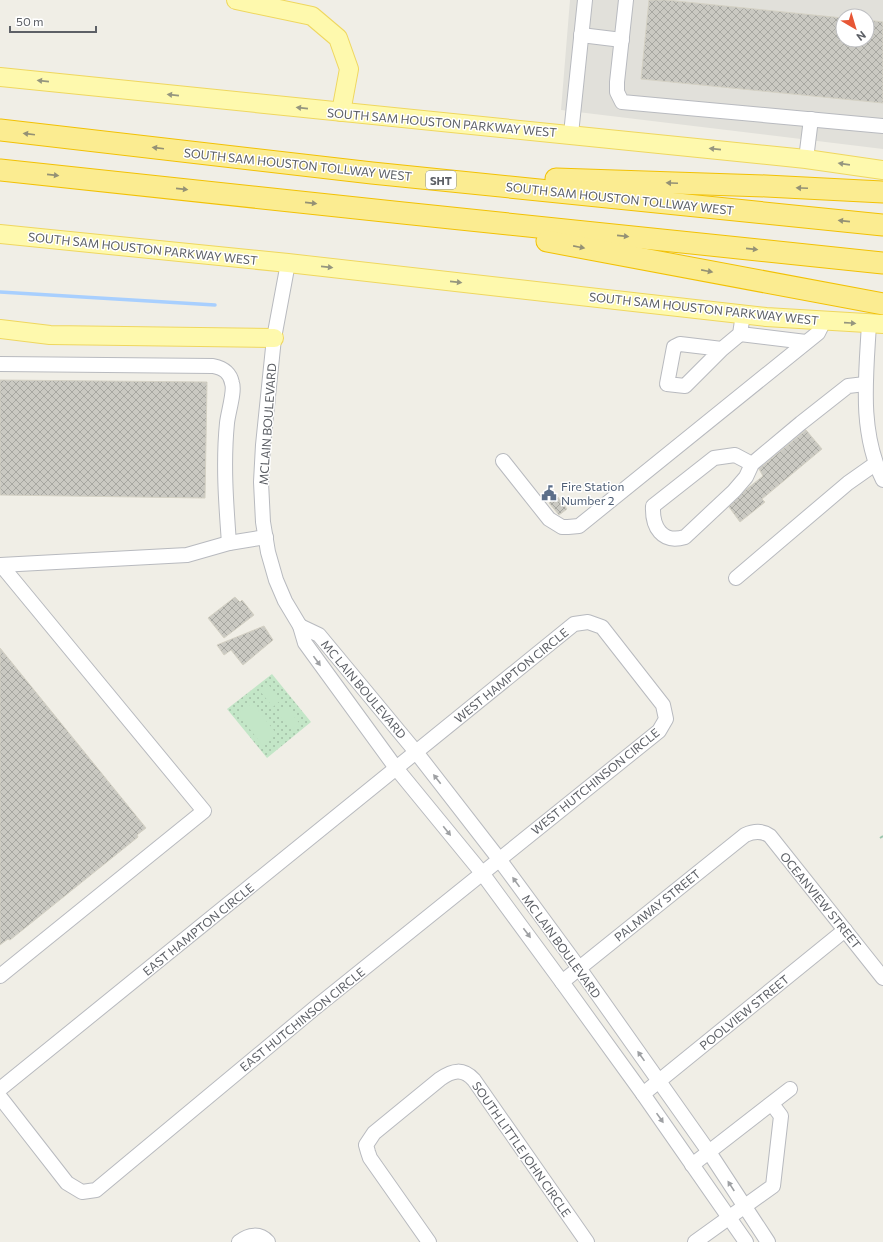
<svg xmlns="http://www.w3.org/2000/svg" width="883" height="1242" font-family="Commissioner,sans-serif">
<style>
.industrial{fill:#e1e0da;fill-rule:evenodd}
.park{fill:url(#park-dots)}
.pitch{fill:#c3e6c7}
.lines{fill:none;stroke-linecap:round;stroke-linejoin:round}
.stream{stroke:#a8cffe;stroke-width:3.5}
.building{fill:url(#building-cross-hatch);stroke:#d4d1c4}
.minor-casing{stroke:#b8babf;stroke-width:16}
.major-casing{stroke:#efd75f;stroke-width:20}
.highway-casing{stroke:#f2c104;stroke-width:23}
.path{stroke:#9cc7ad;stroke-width:2;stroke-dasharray:4 2;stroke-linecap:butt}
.minor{stroke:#fff;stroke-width:14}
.major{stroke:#fef9ad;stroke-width:18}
.highway{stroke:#fbec91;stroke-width:21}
.oneway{fill:#95967f}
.oneway2{fill:#949175}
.oneway3{fill:#9ea0a3}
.labels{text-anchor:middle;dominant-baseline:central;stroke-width:3;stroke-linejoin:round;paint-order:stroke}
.shield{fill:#fff;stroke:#8e9094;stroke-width:1}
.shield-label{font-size:11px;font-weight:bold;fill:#5d6066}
.street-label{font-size:12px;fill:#5d6066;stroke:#fff}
.service-label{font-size:12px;fill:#4e5e75;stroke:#fff;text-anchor:start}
</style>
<defs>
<pattern id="park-dots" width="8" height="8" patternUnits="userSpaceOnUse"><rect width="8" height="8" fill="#c3e6c7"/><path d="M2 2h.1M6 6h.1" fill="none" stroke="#a2bea5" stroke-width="1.8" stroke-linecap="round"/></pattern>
<pattern id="building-cross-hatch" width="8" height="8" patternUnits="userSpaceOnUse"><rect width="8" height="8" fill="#cac9c2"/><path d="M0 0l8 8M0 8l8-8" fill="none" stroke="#a7a7a1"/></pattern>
</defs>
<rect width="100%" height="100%" fill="#f0eee6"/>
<!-- industrial -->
<path class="industrial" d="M570 0H883V149L561 110ZM843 16H867V40H843Z"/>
<!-- park -->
<polygon class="park" points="272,674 311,722 267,758 227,709"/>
<!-- pitch -->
<g class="pitch">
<polygon points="267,683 281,700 273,707 259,690"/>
<polygon points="252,703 277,734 263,746 238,714"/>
<polygon points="286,706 300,724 292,730 278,713"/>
</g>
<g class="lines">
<!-- stream -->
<polyline class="stream" points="0,292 215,305"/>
</g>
<!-- building -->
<g class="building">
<polygon points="649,0 666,0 843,18 843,40 867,40 867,20 883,22 883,103 641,79"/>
<polygon points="0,380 207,382 205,498 0,495"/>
<polygon points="806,430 822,449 762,499 765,502 740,522 729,507 748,488 763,476 759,469"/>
<polygon points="557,496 567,509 559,515 549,503"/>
<polygon points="235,597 240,602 242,600 254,615 224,638 208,618"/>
<polygon points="264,626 273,640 243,665 231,650 224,655 217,645"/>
<polygon points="0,648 146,828 137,835 138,837 10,940 8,939 0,945"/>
</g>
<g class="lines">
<!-- minor casing -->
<g class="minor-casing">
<g id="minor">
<polyline points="626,0 617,82 617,92 622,102 883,126"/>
<polyline points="581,35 622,40"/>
<polyline points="571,134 585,0"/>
<polyline points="806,159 811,119"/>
<polyline points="288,263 274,338 263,445 261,482 263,522 268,552 276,580 285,601 300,626 305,643 396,768 482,873 562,982 643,1094 746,1242"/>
<path d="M869 324C866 377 859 431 883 480"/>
<polyline points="740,334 806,342"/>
<polyline points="722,349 680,344 674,347 667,384 685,386 722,349 740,334 743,314"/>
<path d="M0 364 213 366C223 368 230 372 232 383 235 391 228 413 227 423 223 463 226 503 229 543"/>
<polyline points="503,461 549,519 562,527 568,527 579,526 818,333 824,321"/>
<path d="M752 464 735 455 714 458 653 506C652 527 662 544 685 537L734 491 746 477 752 464 801 423 848 386 865 384"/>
<polyline points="0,565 187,555 229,543 266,537"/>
<polyline points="736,578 848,483 875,464"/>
<polyline points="300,626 319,635 416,752 499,859 579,968 709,1152 768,1242"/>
<polyline points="0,976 204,811 1,565"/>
<path d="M562 982 745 835C754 831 762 830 770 836L883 978"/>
<polyline points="0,1089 574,624 588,622 602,627 663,705 666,719 659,731 316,1007 96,1190 82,1192 67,1183 0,1097"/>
<polyline points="643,1094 845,930"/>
<polyline points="692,1165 790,1089"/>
<path d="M239 1242C249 1234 260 1233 268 1242"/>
<path d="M429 1242 370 1158 368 1152 366 1145 374 1133 440 1079C453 1070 463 1068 474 1080L587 1242"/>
<polyline points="695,1242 773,1186 781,1116 772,1104"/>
</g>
</g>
<!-- major casing -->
<g class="major-casing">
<g id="major">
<polyline points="236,0 312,16 338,38 349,69 341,112"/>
<polyline points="0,77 806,159 883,170"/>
<polyline points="0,234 288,263 766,317 883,324"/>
<polyline points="0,329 50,335 274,338"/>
</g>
</g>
<!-- highway casing -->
<g class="highway-casing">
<g id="highway">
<polyline points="0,130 372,173 883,225"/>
<polyline points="0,170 403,213 883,263"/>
<polyline points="556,179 766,186 883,192"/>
<polyline points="547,241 883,304"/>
</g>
</g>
<!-- path -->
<polyline class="path" points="880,838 883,836"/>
<!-- minor -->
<use href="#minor" class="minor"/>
<!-- major -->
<use href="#major" class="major"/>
<!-- highway -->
<use href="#highway" class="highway"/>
</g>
<!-- one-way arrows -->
<defs><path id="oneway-solid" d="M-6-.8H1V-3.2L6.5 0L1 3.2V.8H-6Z"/></defs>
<g class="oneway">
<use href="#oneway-solid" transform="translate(43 81) rotate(-174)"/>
<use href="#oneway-solid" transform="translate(173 95) rotate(-174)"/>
<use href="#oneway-solid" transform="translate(302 108) rotate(-174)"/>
<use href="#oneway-solid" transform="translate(715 149) rotate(-174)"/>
<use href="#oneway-solid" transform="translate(844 164) rotate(-172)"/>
<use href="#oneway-solid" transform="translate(327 267) rotate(6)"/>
<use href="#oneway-solid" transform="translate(456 282) rotate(6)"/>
<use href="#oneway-solid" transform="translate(850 323) rotate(4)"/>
</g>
<g class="oneway2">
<use href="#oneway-solid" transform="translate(29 134) rotate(-173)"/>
<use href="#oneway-solid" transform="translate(158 148) rotate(-173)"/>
<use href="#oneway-solid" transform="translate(53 175) rotate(6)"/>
<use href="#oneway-solid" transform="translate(672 183) rotate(-178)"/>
<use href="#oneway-solid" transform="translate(802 188) rotate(-177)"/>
<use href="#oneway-solid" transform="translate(182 189) rotate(6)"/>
<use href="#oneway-solid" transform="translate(311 203) rotate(6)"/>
<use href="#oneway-solid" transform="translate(844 221) rotate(-174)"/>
<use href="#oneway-solid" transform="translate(623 236) rotate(6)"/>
<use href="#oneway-solid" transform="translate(579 247) rotate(11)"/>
<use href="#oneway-solid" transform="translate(752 249) rotate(6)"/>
<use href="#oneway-solid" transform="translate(707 271) rotate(11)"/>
</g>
<g class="oneway3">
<use href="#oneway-solid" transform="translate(317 661) rotate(54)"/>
<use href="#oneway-solid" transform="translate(437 779) rotate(-128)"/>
<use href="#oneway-solid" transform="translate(447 831) rotate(51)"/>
<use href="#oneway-solid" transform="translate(516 882) rotate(-126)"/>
<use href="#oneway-solid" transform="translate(527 933) rotate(53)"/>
<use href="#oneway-solid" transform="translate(641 1056) rotate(-125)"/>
<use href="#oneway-solid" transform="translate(660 1118) rotate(55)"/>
<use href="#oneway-solid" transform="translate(731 1186) rotate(-123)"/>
</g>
<!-- icons -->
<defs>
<g id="civic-bare" transform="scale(1.2)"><path d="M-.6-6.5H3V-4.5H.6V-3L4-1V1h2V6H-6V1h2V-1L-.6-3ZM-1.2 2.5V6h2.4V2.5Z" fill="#5c6f8a" stroke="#fff" stroke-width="2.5" paint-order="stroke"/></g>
</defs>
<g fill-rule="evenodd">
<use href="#civic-bare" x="549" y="493"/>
</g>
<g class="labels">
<!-- shield labels -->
<rect class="shield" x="426" y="171" width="30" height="18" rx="3"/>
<g class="shield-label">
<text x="441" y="180">SHT</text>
</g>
<!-- street labels -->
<g class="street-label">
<text transform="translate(442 122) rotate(5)">SOUTH SAM HOUSTON PARKWAY WEST</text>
<text transform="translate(298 164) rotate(6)">SOUTH SAM HOUSTON TOLLWAY WEST</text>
<text transform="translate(620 198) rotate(6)">SOUTH SAM HOUSTON TOLLWAY WEST</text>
<text transform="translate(143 248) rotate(6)">SOUTH SAM HOUSTON PARKWAY WEST</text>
<text transform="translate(704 308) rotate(6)">SOUTH SAM HOUSTON PARKWAY WEST</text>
<text transform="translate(267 424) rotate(-86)">MCLAIN BOULEVARD</text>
<text transform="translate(511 675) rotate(-39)">WEST HAMPTON CIRCLE</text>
<text transform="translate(364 689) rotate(50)">MC LAIN BOULEVARD</text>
<text transform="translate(595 781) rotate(-39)">WEST HUTCHINSON CIRCLE</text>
<text transform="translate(821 900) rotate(51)">OCEANVIEW STREET</text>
<text transform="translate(657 905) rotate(-39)">PALMWAY STREET</text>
<text transform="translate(198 929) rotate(-39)">EAST HAMPTON CIRCLE</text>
<text transform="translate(562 946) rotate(54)">MC LAIN BOULEVARD</text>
<text transform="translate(744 1012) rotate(-39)">POOLVIEW STREET</text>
<text transform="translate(302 1019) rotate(-39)">EAST HUTCHINSON CIRCLE</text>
<text transform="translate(522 1149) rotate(55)">SOUTH LITTLE JOHN CIRCLE</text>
</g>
<!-- service labels -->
<g class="service-label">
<text x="561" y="486">Fire Station<tspan x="561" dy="14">Number 2</tspan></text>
</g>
</g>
<!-- north arrow -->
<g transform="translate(855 28) rotate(142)"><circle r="19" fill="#ffffff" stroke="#bebfc2"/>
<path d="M0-3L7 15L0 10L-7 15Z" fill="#e75635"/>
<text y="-6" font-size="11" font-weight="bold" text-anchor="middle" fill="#5d6066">N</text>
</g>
<!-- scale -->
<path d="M10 26v6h86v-6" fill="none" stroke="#5d6066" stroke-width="2"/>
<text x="16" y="26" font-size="12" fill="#5d6066" stroke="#ffffff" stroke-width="3" paint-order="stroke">50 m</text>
</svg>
